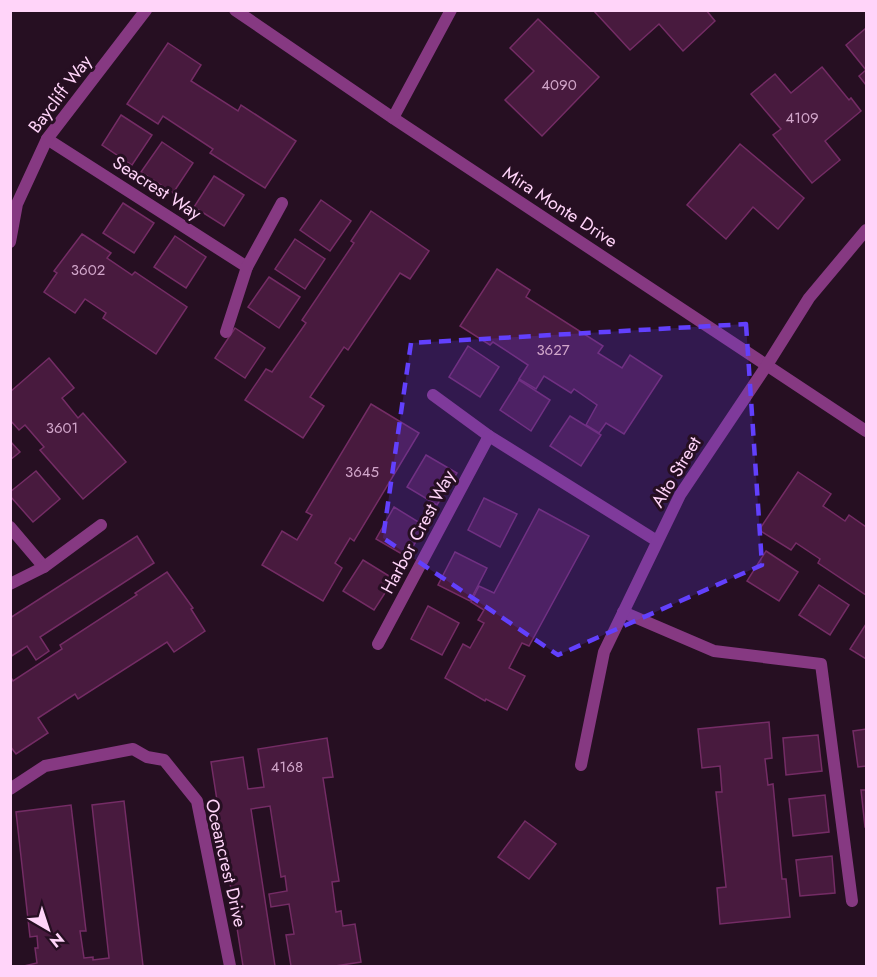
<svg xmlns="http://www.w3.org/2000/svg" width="877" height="977" font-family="Jost,sans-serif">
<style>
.building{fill:#481a3e;stroke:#742c65;stroke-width:1.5}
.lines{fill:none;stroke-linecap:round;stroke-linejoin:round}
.street{stroke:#863982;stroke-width:12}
.marked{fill:#6240fd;fill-opacity:0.2;stroke:#6240fd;stroke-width:4.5;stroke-dasharray:12 8;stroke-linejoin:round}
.labels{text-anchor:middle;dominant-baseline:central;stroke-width:6;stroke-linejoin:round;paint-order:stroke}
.number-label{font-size:15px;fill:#d1a6ca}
.street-label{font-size:18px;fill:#ffd4f9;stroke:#260f22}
</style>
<rect width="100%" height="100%" fill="#260f22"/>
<!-- building -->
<g class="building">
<polygon points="593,10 706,10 715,21 683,51 659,24 630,50"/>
<polygon points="538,19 599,77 542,136 505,100 534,71 510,48"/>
<polygon points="866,28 866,70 846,45"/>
<polygon points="168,43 201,65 191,81 238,111 241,105 296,141 265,188 210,153 213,149 163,116 158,124 127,104"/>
<polygon points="822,67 849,100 851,98 861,111 825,141 840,160 812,183 773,135 781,129 751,94 775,74 791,93"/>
<polygon points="866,70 866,85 859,76"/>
<polygon points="121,115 152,135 132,165 102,145"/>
<polygon points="162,142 193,163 173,193 141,172"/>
<polygon points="740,144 804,198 778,229 753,207 726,239 687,205"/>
<polygon points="214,176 244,195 224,226 194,207"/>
<polygon points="321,200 351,221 330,251 300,230"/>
<polygon points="123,203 154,223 134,253 103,233"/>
<polygon points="371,211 429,251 410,279 400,273 348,350 344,347 310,397 324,406 303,438 245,400 266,369 272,372 306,323 302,320 354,243 351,241"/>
<polygon points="82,234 111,253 107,258 132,275 135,272 187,307 156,354 103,318 106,313 85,299 75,313 44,292 57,273 54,271"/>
<polygon points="175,236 206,257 186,288 154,267"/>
<polygon points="295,239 325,259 305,289 275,269"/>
<polygon points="497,269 530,290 526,297 603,346 598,353 622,368 630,355 662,376 624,434 606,423 599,433 586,425 597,405 574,389 571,393 544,376 536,389 519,379 528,365 493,342 490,345 460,326"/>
<polygon points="269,277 300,297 279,328 248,307"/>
<polygon points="235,328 265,348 245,378 215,358"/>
<polygon points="468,346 499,367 480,397 449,377"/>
<polygon points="49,358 74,388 62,398 78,418 83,413 126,462 83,499 40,450 44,447 25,425 19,430 10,420 10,392"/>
<polygon points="519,380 550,400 531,431 500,410"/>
<polygon points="371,404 419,433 354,541 350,538 335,563 342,568 323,601 262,565 282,531 297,540 312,515 306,512"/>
<polygon points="570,416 601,435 581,466 550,446"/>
<polygon points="10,441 20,452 10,460"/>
<polygon points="426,455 457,473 437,505 407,487"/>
<polygon points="36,471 60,499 33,522 10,496 10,492"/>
<polygon points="798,472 831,494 823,506 845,521 849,515 866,527 866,595 818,563 820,559 796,543 791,550 759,530"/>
<polygon points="484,498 517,514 500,547 468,530"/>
<polygon points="394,507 425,526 407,557 376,539"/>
<polygon points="539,509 589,536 529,646 522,643 509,668 525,676 507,710 486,699 485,701 445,678 463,644 470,648 484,623 478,620 484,610 471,602 479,586 494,593"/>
<polygon points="137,536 154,563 40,637 49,651 36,660 27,646 10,657 10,618"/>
<polygon points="766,551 798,572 779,601 747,581"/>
<polygon points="455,552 487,568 470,601 438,585"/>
<polygon points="363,560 394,579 374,610 343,591"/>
<polygon points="167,572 193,608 191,609 205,631 174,652 167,642 78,699 75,694 38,718 48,733 16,754 10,746 10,676 13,681 62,649 60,645 137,595 135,593"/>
<polygon points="819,585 849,605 830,635 799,615"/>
<polygon points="428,606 459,623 442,655 411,639"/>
<polygon points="866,624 866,659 850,649"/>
<polygon points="769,722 772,758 765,759 768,785 773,784 782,879 786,879 790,917 720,924 717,888 726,887 716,792 722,792 720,766 702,768 698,729"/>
<polygon points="866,729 866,766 858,767 853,731"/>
<polygon points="818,735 822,771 786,775 783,738"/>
<polygon points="327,738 333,777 323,778 339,881 332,882 336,912 341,911 343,926 355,924 361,962 335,966 291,966 286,935 294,934 289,904 271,907 269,894 287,891 285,876 281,877 270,806 251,809 275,966 243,966 211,762 243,757 248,789 264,787 258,749"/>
<polygon points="861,790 866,790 866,827 865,827"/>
<polygon points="825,795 829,832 793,836 789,799"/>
<polygon points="124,801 143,966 24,966 37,963 35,948 38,948 37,936 30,937 16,812 71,805 86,931 80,931 84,958 93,957 93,960 109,958 92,805"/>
<polygon points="525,821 556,844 529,879 498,857"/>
<polygon points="832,856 835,893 800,896 796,860"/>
</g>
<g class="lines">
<!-- street -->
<g class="street">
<polyline points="235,10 393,118 866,431"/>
<polyline points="393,118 451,10"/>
<polyline points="47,139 247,267"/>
<polyline points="10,242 17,204 47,139 146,10"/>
<polyline points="226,332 247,267 282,203"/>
<polyline points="433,395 489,436 657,541"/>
<polyline points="10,527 44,567"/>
<polyline points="10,584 44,567 101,525"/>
<polyline points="623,612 714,651 821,664 852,901"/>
<polyline points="378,644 489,436"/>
<polyline points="581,765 604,652 680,495 767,365 809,298 866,230"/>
<polyline points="10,789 45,766 133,749 147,757 164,760 197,801 230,966"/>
</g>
</g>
<!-- marked area -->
<path class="marked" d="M746 324 762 565 558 655 383 538 411 343Z"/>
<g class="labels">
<!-- number labels -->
<g class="number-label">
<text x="559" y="85">4090</text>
<text x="802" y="118">4109</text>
<text x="88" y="270">3602</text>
<text x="553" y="350">3627</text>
<text x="62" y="428">3601</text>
<text x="362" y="472">3645</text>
<text x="287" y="767">4168</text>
</g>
<!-- street labels -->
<g class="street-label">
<text transform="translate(60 94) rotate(-53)">Baycliff Way</text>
<text transform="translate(157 188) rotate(33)">Seacrest Way</text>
<text transform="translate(560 207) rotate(33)">Mira Monte Drive</text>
<text transform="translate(676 472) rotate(-59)">Alto Street</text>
<text transform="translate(418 532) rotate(-62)">Harbor Crest Way</text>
<text transform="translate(226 863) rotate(77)">Oceancrest Drive</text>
</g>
</g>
<!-- border -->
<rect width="877" height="977" fill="none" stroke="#ffd4f9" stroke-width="24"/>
<!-- north arrow -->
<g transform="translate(48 929) rotate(141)" stroke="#260f22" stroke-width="4.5" paint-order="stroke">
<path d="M0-4.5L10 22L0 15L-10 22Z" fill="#ffd4f9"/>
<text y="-9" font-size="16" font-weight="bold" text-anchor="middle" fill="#ffd4f9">N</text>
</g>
</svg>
